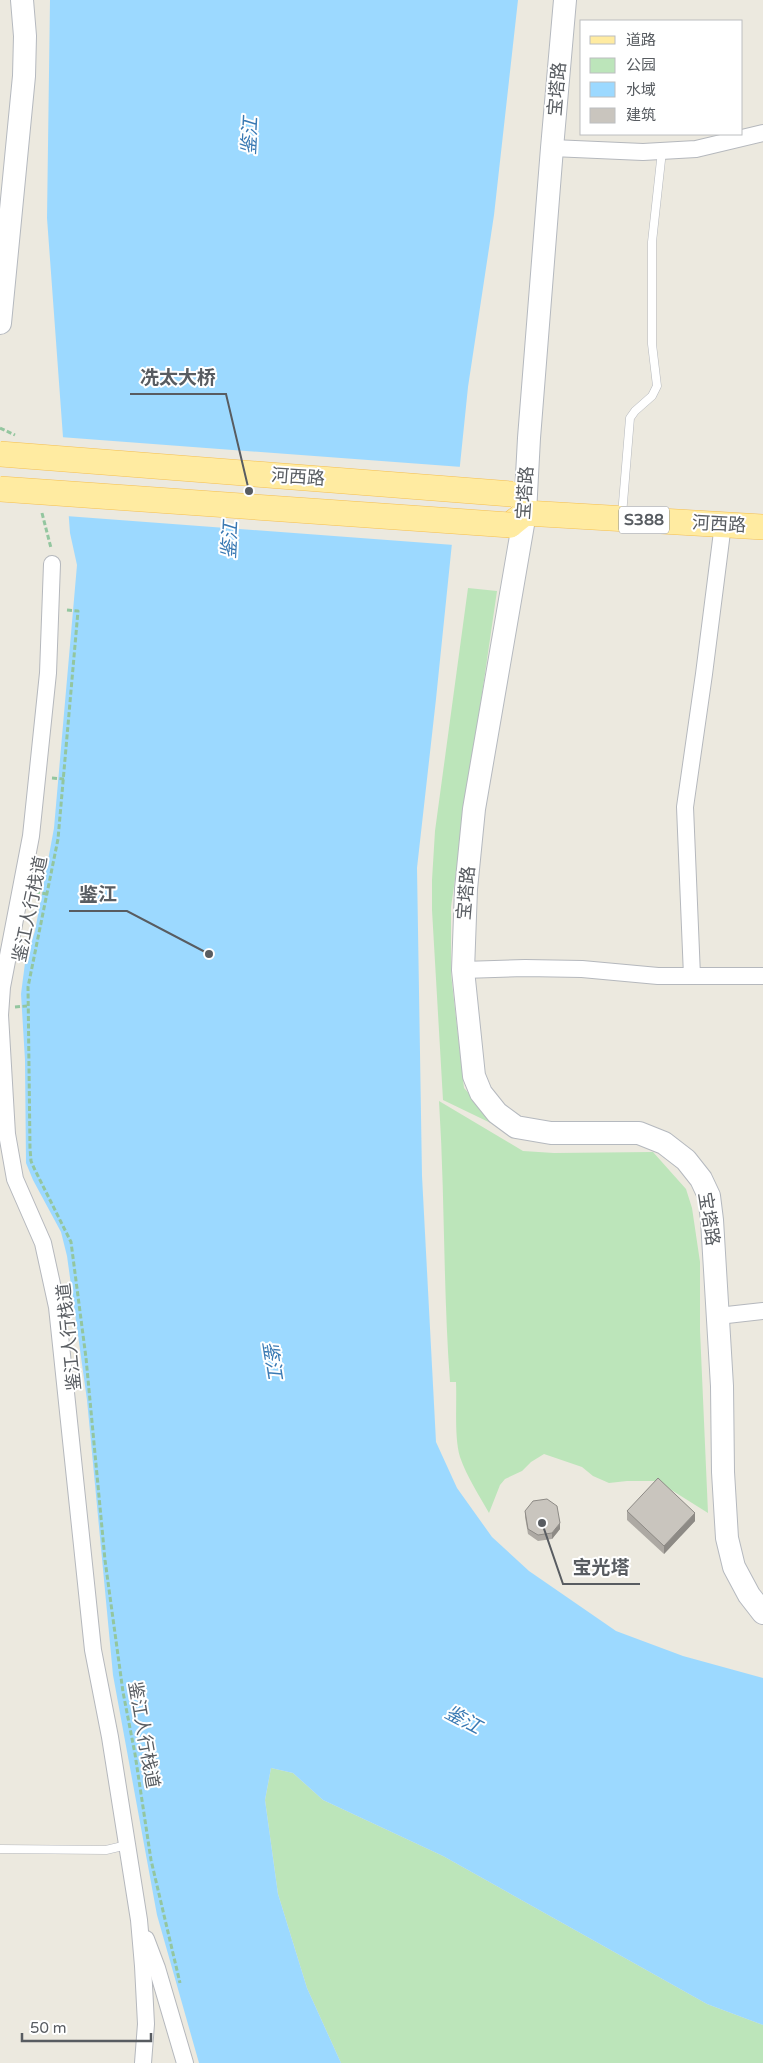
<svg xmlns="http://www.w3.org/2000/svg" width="763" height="2063" font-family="'Varela Round','Noto Sans SC',sans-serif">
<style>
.green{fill:#bce5ba}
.water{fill:#9cd9ff}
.pier{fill:#ece9df}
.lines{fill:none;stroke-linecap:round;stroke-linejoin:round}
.lane-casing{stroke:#b5b8bd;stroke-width:9}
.street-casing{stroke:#b5b8bd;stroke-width:18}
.secondary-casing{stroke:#b5b9bf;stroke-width:24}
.primary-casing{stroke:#f5bf50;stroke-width:26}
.path{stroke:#93c69f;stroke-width:3;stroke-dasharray:5 2.5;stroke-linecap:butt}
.lane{stroke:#fff;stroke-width:8}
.street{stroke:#fff;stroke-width:16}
.secondary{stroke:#fff;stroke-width:22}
.primary{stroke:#ffeba1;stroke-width:25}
.primary-bridge-casing{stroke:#f5bf50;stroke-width:26;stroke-linecap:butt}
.primary-bridge{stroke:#ffeba1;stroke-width:25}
.wall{fill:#ada9a3}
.shaded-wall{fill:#8d8a85}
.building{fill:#c9c5be;stroke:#8d8a85}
.labels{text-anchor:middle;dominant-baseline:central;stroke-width:4;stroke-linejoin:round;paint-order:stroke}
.shield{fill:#fff;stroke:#8a8d90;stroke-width:1}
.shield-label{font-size:16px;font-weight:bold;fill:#585c61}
.street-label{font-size:18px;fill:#585c61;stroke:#fff}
.water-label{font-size:19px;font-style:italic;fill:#3979b3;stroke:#fff}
.leader{fill:none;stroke:#585c61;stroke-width:2}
.callout-dot{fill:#585c61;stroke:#fff;stroke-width:2}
.callout-label{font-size:19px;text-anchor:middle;font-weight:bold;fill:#585c61;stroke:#fff;stroke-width:4;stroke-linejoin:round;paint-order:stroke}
</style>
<rect width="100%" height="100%" fill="#ece9df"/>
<!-- green -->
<g class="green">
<polygon points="468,588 497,591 451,907 451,974 464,1088 499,1127 443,1100 432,910 432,880 435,831"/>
<path d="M439 1101 523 1151 554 1153 653 1152 686 1189 692 1208 700 1262V1330L708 1513 657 1481H627L609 1483 593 1476 582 1467 544 1454 531 1462 522 1471 505 1479 500 1485 489 1513C479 1495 467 1477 460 1457 454 1436 457 1404 456 1382H450C443 1288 445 1194 439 1101Z"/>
<polygon points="271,1768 293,1773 323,1800 443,1856 707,2004 763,2025 763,2063 341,2063 307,1988 278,1894 265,1800"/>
</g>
<!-- water -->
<polygon class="water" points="50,0 518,0 494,215 468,387 436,699 417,868 422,1176 436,1442 457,1488 492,1537 529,1571 616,1631 683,1656 763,1678 763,2025 707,2004 443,1856 323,1800 293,1773 271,1768 265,1800 278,1894 307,1988 341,2063 199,2063 157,1915 113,1675 87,1400 67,1256 61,1232 33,1180 26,1163 25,1060 21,994 25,963 35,931 54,828 77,565 70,533 47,218"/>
<!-- pier -->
<polygon class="pier" points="60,437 462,467 454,545 66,516"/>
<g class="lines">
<!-- lane casing -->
<g class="lane-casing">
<g id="lane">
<polyline points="622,515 630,418 635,411 652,396 657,386 652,344 652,242 662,151"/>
<polyline points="0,1849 106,1850 127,1845"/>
</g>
</g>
<!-- street casing -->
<g class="street-casing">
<g id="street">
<polyline points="552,148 643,152 696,149 763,133"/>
<polyline points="52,564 48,673 31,836 2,987 0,1015 7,1134 15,1179 43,1243 57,1307 93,1650 110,1737 139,1920 143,1966 146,2024 143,2063"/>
<polyline points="463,970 525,968 582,969 658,976 763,976"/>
<polyline points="692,976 685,807 704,674 723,524"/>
<polyline points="718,1316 763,1311"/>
<polyline points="146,1939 157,1968 185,2063"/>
</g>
</g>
<!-- secondary casing -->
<g class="secondary-casing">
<g id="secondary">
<polyline points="565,0 552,148 529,438 525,513 474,809 466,889 463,970 474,1076 481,1093 497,1113 516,1127 551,1133 639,1133 664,1143 686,1160 701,1179 709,1196 712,1220 722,1386 723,1472 727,1538 734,1567 749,1595 763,1613"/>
<polyline points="0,323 24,76 25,36 22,0"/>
</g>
</g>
<!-- primary casing -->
<g class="primary-casing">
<polyline id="primary" points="510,525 525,513 763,527"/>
</g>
<!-- path -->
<g class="path">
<polyline points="0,428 15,435"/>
<polyline points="42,513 51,548"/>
<polyline points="67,610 78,611 58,839 28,987 30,1148 31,1161 34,1168 71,1242 86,1358 105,1560 123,1692 135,1754 151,1860 180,1983"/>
<polyline points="52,778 64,779"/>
<polyline points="35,892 47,894"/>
<polyline points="15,1007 27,1006"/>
</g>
<!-- lane -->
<use href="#lane" class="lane"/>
<!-- street -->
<use href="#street" class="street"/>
<!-- secondary -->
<use href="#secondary" class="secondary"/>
<!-- primary -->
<use href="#primary" class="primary"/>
<!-- primary-bridge casing -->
<g class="primary-bridge-casing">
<g id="primary-bridge">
<polyline points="0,454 512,494"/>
<polyline points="0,489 510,525"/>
</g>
</g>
<!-- primary-bridge -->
<use href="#primary-bridge" class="primary-bridge"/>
</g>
<!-- wall -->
<g class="wall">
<polygon points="525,1511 560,1529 552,1539 538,1541 528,1534 525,1517"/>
<polygon points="627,1511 695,1521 664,1554 627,1520"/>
</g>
<!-- shaded-wall -->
<g class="shaded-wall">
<polygon points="695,1513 695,1521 664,1554 664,1546"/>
<polygon points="560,1523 560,1529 552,1539 552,1533"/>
</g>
<!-- building -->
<g class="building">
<polygon points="658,1478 695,1513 664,1546 627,1511"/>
<polygon points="547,1499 557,1506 560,1523 552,1533 538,1535 528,1529 525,1511 533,1501"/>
</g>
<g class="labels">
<!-- shield labels -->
<rect class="shield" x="619" y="506.5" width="50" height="27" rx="4"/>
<g class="shield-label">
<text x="644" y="520">S388</text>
</g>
<!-- street labels -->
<g class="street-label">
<text transform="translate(557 89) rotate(-85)">宝塔路</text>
<text transform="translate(298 477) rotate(4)">河西路</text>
<text transform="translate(525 493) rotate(-86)">宝塔路</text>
<text transform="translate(719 524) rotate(3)">河西路</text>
<text transform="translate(466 893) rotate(-85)">宝塔路</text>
<text transform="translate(30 909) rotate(-78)">鉴江人行栈道</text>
<text transform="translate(709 1219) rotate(81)">宝塔路</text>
<text transform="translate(69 1337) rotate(-96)">鉴江人行栈道</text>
<text transform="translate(144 1735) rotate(80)">鉴江人行栈道</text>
</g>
<!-- water labels -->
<g class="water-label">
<text transform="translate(250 136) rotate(-87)">鉴江</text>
<text transform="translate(230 540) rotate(-87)">鉴江</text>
<text transform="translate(272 1360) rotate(81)">鉴江</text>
<text transform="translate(463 1720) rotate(28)">鉴江</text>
</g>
</g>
<!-- callouts -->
<path class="leader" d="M249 491L226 394H130M209 954L127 911H69M542 1523L563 1584H640"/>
<g class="callout-dot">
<circle cx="249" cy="491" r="5"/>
<circle cx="209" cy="954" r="5"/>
<circle cx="542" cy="1523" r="5"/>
</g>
<g class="callout-label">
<text x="178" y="384">冼太大桥</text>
<text x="98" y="901">鉴江</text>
<text x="601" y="1574">宝光塔</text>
</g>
<!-- legend -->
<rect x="580" y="20" width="162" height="115" fill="#ffffff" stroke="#bcbec0"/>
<rect x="590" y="36" width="25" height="8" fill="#ffeba1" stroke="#bcbec0"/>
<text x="626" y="45" font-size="15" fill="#585c61">道路</text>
<rect x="590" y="58" width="25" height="15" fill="#bce5ba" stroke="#bcbec0"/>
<text x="626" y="70" font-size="15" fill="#585c61">公园</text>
<rect x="590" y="82" width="25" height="15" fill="#9cd9ff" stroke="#bcbec0"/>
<text x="626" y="95" font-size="15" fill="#585c61">水域</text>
<rect x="590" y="108" width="25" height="15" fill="#c9c5be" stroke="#bcbec0"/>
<text x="626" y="120" font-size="15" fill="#585c61">建筑</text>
<!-- scale -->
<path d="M22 2033v8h129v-8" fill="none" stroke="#585c61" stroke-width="2.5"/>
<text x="30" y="2033" font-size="15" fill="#585c61" stroke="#ffffff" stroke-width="4" paint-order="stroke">50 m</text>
</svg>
